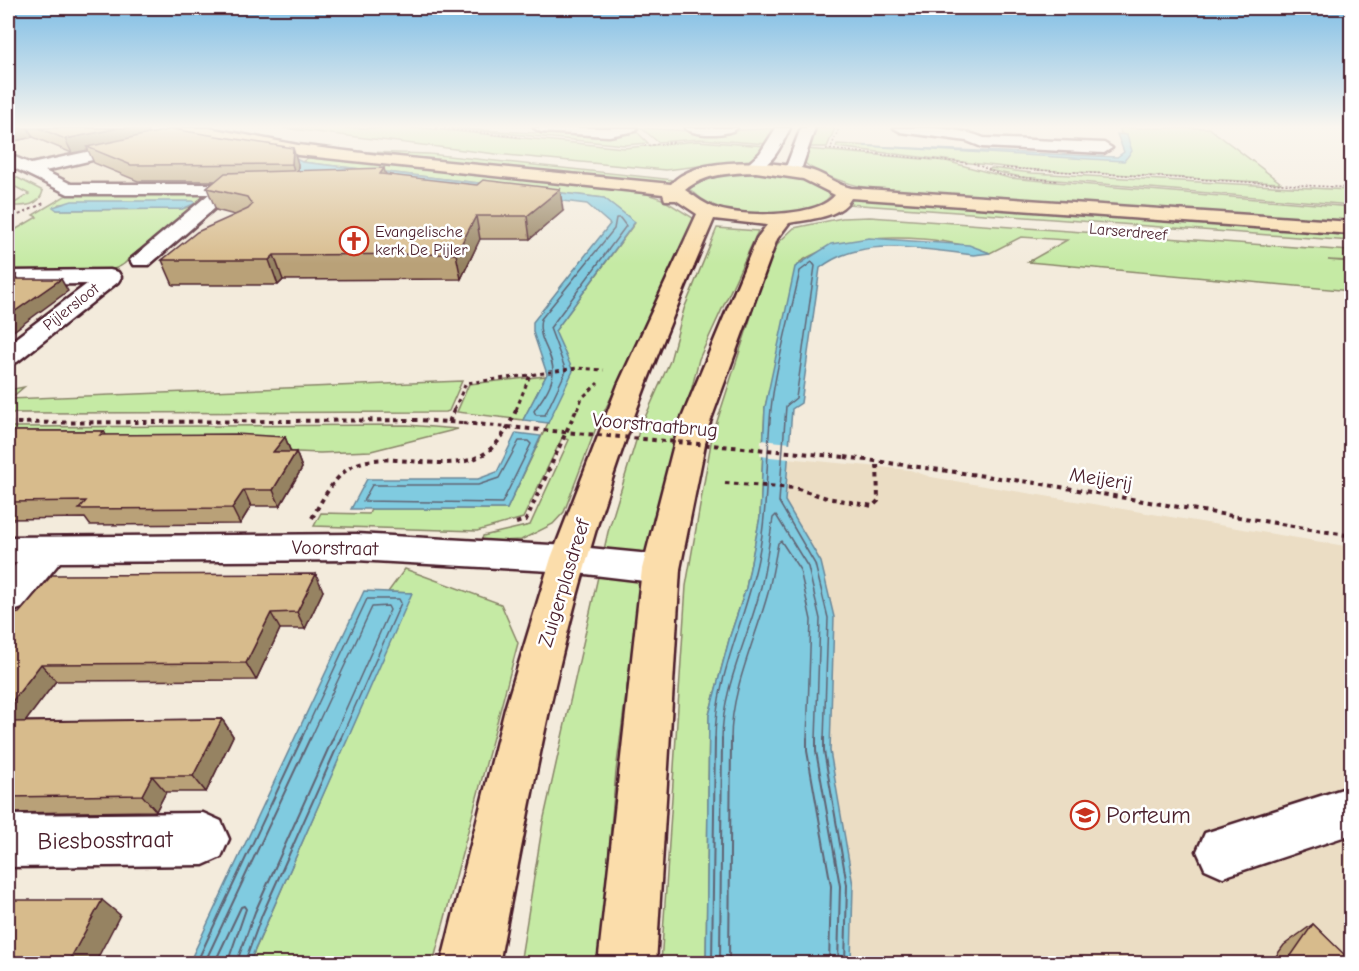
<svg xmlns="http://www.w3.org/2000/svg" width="1359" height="971" font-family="'Comic Neue',sans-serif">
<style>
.built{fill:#ebddc4}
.green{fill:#c5eaa4;stroke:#888468;stroke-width:1.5;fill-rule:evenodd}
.water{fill:#80cbe0;stroke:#6a8698;stroke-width:1.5}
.pier{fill:#f3ebdc}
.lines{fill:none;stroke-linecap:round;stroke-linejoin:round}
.shore-far1{stroke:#606473;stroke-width:1.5}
.shore{stroke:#606473;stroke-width:2}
.minor-casing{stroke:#4a1f2b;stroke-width:5}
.major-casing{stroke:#4a1f2b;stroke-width:5}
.path-far3{stroke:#4a1f2b;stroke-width:1.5;stroke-dasharray:2 2;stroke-linecap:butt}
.path-far2{stroke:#4a1f2b;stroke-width:2;stroke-dasharray:3 3;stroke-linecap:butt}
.path-far1{stroke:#4a1f2b;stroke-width:3;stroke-dasharray:4 4;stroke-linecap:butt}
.path{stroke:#4a1f2b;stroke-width:4;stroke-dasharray:4.5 4.5;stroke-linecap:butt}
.minor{fill:#fff;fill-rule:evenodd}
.major{fill:#fbddab;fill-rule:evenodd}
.path-bridge{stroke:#4a1f2b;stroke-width:4;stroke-dasharray:4.5 4.5;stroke-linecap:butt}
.wall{fill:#b9a178;stroke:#4a1f2b;stroke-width:1.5}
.shaded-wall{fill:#968362;stroke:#4a1f2b;stroke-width:1.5}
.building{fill:#d7bb8c;stroke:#4a1f2b;stroke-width:1.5}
.labels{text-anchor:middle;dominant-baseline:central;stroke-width:5;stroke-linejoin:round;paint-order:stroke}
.far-poi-label{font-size:16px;fill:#4a1f2b;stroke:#fff;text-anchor:start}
.far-street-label{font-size:16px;fill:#4a1f2b;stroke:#fff}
.street-label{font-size:20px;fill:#4a1f2b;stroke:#fff}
.near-poi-label{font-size:24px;fill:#4a1f2b;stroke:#fff;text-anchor:start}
.near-street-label{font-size:24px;fill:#4a1f2b;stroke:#fff}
</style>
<rect width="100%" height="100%" fill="#f3ebdc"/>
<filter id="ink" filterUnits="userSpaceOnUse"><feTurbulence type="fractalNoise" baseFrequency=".0167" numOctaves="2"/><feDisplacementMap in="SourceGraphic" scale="12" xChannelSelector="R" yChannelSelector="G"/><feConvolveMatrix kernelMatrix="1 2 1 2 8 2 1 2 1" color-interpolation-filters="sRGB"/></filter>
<g filter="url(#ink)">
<!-- built -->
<g class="built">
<polygon points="8,128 150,128 193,140 311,158 273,184 78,185 8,150"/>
<polygon points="776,457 910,470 931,477 1351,547 1351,963 824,963 782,497"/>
</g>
<!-- green -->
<g class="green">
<polygon points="283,128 423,128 624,148 697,141 766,146 756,158 749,160 666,170 496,154"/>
<polygon points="449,128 600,137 630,134 634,133 628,131 635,130 648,143 625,145"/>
<polygon points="641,128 706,132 779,128 768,144 700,139 658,142"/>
<polygon points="813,128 835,128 827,147 806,147"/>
<polygon points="1120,128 1209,128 1281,183 1021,169 836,147 837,144 1123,160 1127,135 1121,134"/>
<path d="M806 149 946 161 1009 178 1351 207V224L879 190C857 187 819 176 802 161Z"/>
<polygon points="368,152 429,154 675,180 667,186"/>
<polygon points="314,154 641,192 662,199 693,218 695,227 596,428 564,512 553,524 521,540 481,542 483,536 530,525 569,440 562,438 523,518 477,531 314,526 321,513 369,514 371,509 507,509 548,423 555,331 635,223 604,198 302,162"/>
<polygon points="991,168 1032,173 1349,190 1351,191 1351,205 1021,177 989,170"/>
<path d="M756 171 801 177 831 195C811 221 738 217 710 206 701 202 697 192 688 189L716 175Z"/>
<path d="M8 173 43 191C39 207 24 206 10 206L29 194 8 183Z"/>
<path d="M75 193 204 194 208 198 128 259C120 280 31 273 8 274V234L37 217 33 215 65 196ZM59 204H62L192 206 182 209 57 210 56 207Z"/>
<polygon points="853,196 1351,234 1351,241 848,204"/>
<path d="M870 217 1351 251V261L1328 260 1351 262V291L1028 262 1067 240 1021 237 990 253C935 234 850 229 800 262L765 407 760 517 746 588 730 636 709 715 706 963 661 964 686 586 712 437 766 270 778 243 794 228 842 218Z"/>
<polygon points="717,228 758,231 699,359 637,610 616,771 599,963 520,964 543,822 608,532 639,431 670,361 684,309"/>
<polygon points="546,376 523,420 457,412 469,384"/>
<polygon points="462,381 449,411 446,412 8,413 8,390 24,387 10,399"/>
<polygon points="407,425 458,429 371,451 320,453 233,449 8,446 8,427"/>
<polygon points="405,569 501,604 518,643 433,963 249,964 411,593 388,592"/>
</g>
<!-- water -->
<g class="water">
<polygon points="1117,134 1127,135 1132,151 1124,161 864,146 1117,157 1124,152"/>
<polygon points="296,159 302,162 604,198 635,222 555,331 573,371 548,423 523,420 547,374 533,332 533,322 610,224 587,204 513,195 225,204"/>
<polygon points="72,201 193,201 196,203 182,209 57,210 53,207"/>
<path d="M869 238 969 245 990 253 974 255C924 250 863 234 820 268L801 403 792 409 785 501 821 562 834 617 830 751 853 885 851 963 706 964 709 715 730 636 746 588 760 517 765 407 795 267 831 244Z"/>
<polygon points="516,433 541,436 507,509 351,509 367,479 478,479 497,472"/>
<polygon points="364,591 412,593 249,963 189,963"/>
</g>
<!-- pier -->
<polygon class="pier" points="761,440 791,443 790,459 760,456"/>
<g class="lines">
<!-- shore-far1 -->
<g class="shore-far1">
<path d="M616 218H620L626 226 550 328 566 371 545 415H536L534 411C541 400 552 387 553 373 554 353 536 340 541 319L614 229Z"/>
<polygon points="519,441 528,441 531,444 502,503 363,501 372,485 478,485 499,478"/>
<polyline points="301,740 367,599 399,599 401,603 340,740"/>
<polyline points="310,740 372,607 388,606 390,610 332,740"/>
<path d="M715 740C715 677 746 619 758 559 768 509 766 460 771 409 775 367 791 314 800 271L812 262 815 266 796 398 786 406 779 502 815 564 828 618 824 740"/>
<path d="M722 740C722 688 747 641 760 591 766 568 769 542 773 518L776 515 808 567 820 619 816 740"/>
<path d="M731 740C731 689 755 641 768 593 772 577 775 559 778 543L781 541 800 570 811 620 807 740"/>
</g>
<!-- shore -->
<g class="shore">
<polyline points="807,738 807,751 831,886 829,964"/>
<polyline points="816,738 816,751 840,886 838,964"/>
<polyline points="824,738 824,751 847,885 845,964"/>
<polyline points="196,964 302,738"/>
<polyline points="204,964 310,738"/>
<polyline points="214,964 241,907 244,906 246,909 227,964"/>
<polyline points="236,964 255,912 333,738"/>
<polyline points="244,964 262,915 341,738"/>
<polyline points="712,964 715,738"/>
<polyline points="720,964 722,738"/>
<polyline points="729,964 731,738"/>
</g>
<!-- minor casing -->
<g class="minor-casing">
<g id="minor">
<polygon points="154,128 177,128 138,142 143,146 140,149 45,171 71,184 219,184 232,192 229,196 149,265 133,265 130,260 209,194 68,194 8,165 8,154 31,164 114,146 112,143 115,140"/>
<polygon points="534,128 637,128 635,131 609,136 541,132"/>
<path d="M685 128H737C729 136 693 136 685 128Z"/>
<path d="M776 128H790C782 143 771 173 750 167L748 164 760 153Z"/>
<polygon points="801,128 815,128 802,167 794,172 786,167"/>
<path d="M894 128C924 128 956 126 984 138L1104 143 1112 148 1104 153 982 147 967 141 901 132Z"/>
<polygon points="110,270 118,272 121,277 118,282 17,362 8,364 8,344 87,284 8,285 8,271"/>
<polygon points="356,534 569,546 661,555 674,559 680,569 674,579 661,583 569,572 356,560 60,562 22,608 8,613 8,573 17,563 8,563 8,537"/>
<polygon points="1352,786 1352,834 1223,877 1205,869 1197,851 1205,833"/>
<polygon points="203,813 221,821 229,839 221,857 203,865 8,867 8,815"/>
</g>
</g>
<!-- major casing -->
<g class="major-casing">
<path id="major" d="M179 128H209L298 145 378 155 671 184C697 154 779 161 813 171 826 175 837 185 851 188L1352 222V234L851 198C840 218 809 219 789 223L777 239 709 425 680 569 656 964H598L642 569 679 425 757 238 767 225 714 219C666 331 620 443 587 560 549 692 525 828 499 964H441L505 709 551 558 618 385 697 214 676 200H665L663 194 298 155 186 132ZM756 172 803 179 835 195C818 218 744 217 718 209 705 205 696 197 685 190 705 173 732 173 756 172Z"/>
</g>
<!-- path-far3 -->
<g class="path-far3">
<polyline points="436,128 520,137"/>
<polyline points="644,146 675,142"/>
<polyline points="826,149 968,163"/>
<polyline points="830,150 839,128"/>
<polyline points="973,163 1001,175 1058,181"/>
<polyline points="1002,168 1352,188"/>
</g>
<!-- path-far2 -->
<polyline class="path-far2" points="8,220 44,203"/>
<!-- path-far1 -->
<g class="path-far1">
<polyline points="454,410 466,383 530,375"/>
<polyline points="516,410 530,375 577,368 604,370"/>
<polyline points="577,410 582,398 598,383"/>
</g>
<!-- path -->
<g class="path">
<polyline points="449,422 455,408"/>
<polyline points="8,423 418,420 463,423"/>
<polyline points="845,457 1036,483 1352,536"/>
<polyline points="725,483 795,488 827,498 873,506 878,501 877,461"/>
<path d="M312 518C323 499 334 475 355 465 368 459 382 459 396 460 456 464 490 474 517 408"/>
<polyline points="516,523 526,520 577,408"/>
</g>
<!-- minor -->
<use href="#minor" class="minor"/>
<!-- major -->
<use href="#major" class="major"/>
<!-- path-bridge -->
<polyline class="path-bridge" points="463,423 845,457"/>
</g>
<!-- wall -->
<g class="wall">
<polygon points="8,128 147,128 149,134 298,164 298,171 386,174 563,211 530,239 480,239 461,279 283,280 278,285 173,285 162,260 235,215 216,210 207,188 215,181 138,181 94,163 88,150 72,153 33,137 15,141 8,137"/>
<polygon points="8,431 104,431 106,435 285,437 291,452 296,452 302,468 280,506 251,506 240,524 90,525 85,518 8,519"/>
<polygon points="323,591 305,629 280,629 256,680 56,681 25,721 222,719 233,736 206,792 166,792 156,811 8,813 8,620"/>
<polygon points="1313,924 1352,963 1271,963 1284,945"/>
</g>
<!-- shaded-wall -->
<g class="shaded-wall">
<polygon points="8,128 28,128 33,137 15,141"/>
<polygon points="119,128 147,128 151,138 87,147 88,150 72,153 65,139"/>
<polygon points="293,148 298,164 297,180 292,164"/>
<polygon points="384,168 389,189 380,174"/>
<polygon points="560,189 563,211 530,239 527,216"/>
<polygon points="476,216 480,239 461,279 456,254"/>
<polygon points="274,255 283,280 278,285 269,260"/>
<polygon points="16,275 23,287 9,279"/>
<polygon points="61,279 68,291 8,335 8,316"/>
<polygon points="285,437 291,453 273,452"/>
<polygon points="296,452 302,468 280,506 273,490"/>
<polygon points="244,490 251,506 240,524 232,508"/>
<polygon points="316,574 323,591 305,629 297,612"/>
<polygon points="271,613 280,629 256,680 246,663"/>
<polygon points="41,664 56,681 13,738 8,733 8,707"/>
<polygon points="222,719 233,736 206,792 193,776"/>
<polygon points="152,776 166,792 156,811 142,795"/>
<polygon points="102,900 120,915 95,963 68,963"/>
</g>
<!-- building -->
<g class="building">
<polygon points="39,128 119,128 65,139"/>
<polygon points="172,129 293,148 292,164 131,165 87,147"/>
<polygon points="384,168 380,174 477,185 483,180 560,189 527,216 476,216 456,254 274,255 269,260 162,260 197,232 248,209 252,205 247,197 207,188 225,173"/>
<polygon points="8,275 16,275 9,279 61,279 8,316"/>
<polygon points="8,431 104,431 100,435 236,434 285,437 273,452 296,452 273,490 244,490 232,508 79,509 86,501 8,502"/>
<polygon points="316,574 297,612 271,613 246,663 41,664 8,707 8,620 13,614 19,613 52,575"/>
<polygon points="222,719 193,776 152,776 142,795 8,797 8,722"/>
<polygon points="8,900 102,900 68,963 8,963"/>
<polygon points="1313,924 1352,962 1352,963 1286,963"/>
</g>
</g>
<!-- sky -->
<linearGradient id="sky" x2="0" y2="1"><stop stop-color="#7ebde5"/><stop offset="0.48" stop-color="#faf6ef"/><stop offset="1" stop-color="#faf6ef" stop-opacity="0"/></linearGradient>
<rect width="1359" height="264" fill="url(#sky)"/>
<!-- icons -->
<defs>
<g id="church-ring" transform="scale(1.5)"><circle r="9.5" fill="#fff" stroke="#c8321e" stroke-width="1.5"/><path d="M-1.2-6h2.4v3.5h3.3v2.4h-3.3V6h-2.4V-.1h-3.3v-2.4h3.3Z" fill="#c8321e"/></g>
<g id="school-ring" transform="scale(1.5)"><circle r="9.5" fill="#fff" stroke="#c8321e" stroke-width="1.5"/><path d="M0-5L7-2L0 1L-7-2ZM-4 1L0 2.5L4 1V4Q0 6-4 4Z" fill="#c8321e"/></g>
</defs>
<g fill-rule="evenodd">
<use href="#church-ring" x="354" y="241"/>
<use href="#school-ring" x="1085" y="815"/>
</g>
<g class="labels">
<!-- far-poi labels -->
<g class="far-poi-label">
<text x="375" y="232">Evangelische<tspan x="375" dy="18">kerk De Pijler</tspan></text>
</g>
<!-- far-street labels -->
<g class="far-street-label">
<text transform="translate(1128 232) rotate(5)">Larserdreef</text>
<text transform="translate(71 307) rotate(-38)">Pijlersloot</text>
</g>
<!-- street labels -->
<g class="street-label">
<text transform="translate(655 425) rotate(5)">Voorstraatbrug</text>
<text transform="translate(1101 479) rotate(9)">Meijerij</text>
<text transform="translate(335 548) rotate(1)">Voorstraat</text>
<text transform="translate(564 583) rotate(-73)">Zuigerplasdreef</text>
</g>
<!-- near-poi labels -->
<g class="near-poi-label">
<text x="1106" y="815">Porteum</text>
</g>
<!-- near-street labels -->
<g class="near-street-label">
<text transform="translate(105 840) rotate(-1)">Biesbosstraat</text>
</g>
</g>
<!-- margin -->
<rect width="1359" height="971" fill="none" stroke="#fff" stroke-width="30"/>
<rect x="15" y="15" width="1329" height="941" fill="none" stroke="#4a1f2b" stroke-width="2" filter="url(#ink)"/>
</svg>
